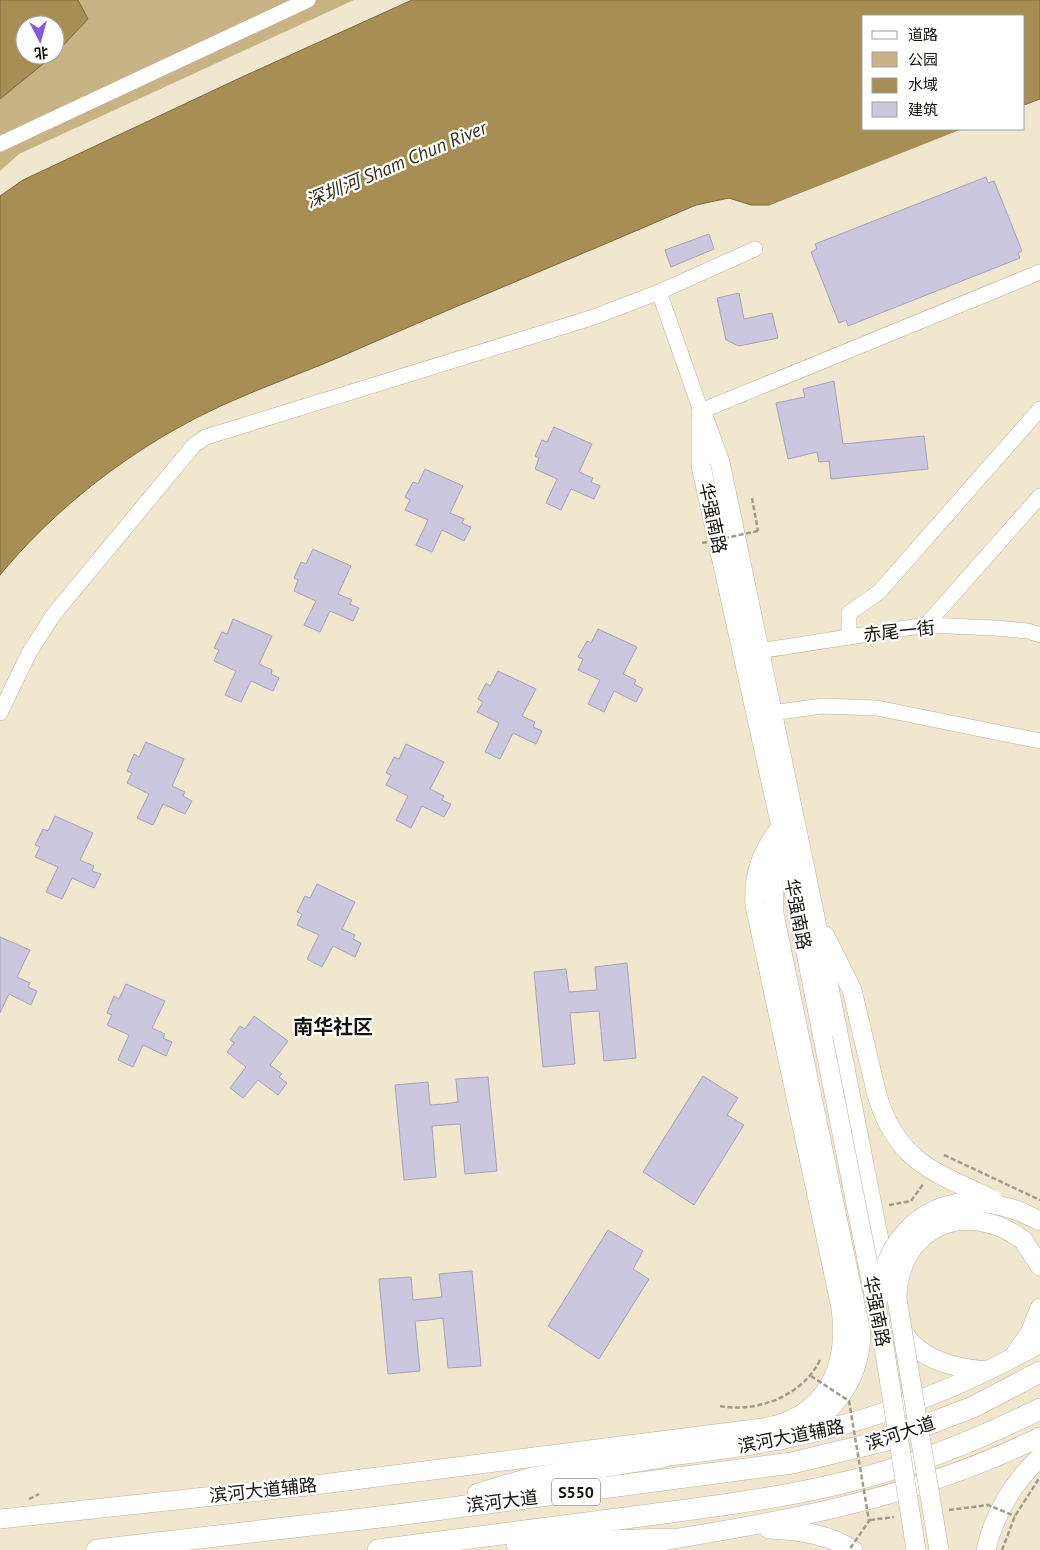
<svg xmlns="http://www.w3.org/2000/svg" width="1040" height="1550" font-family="'PT Sans','Noto Sans SC',sans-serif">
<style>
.green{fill:#c7b383;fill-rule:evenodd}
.water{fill:#a68e54;stroke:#7a693e}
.pier{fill:#f1e7cf}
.building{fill:#cbc7de;stroke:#a6a1b8}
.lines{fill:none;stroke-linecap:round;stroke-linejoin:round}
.minor-casing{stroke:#bcb29c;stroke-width:16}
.major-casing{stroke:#bcb29c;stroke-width:20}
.highway-casing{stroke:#bcb29c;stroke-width:22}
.path{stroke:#a39b89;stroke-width:2.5;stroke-dasharray:5 2.5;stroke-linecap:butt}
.minor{stroke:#fff;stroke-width:15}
.major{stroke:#fff;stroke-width:19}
.highway{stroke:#fff;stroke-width:21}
.major-bridge-casing{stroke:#bcb29c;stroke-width:20;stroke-linecap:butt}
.path-bridge{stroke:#a39b89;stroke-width:2.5;stroke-dasharray:5 2.5;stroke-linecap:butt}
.major-bridge{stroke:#fff;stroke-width:19}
.labels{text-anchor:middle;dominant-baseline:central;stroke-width:4.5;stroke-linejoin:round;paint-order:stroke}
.shield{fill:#fff;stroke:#5b5954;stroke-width:1}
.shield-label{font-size:16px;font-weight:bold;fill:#15120a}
.street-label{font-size:18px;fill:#15120a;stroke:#fff}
.water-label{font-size:19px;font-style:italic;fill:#3a2f14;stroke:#fff}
.quarter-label{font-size:20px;font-weight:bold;fill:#15120a;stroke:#fff}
</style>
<rect width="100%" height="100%" fill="#f1e7cf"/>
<!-- green -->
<path class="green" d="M0 0H354L19 154 0 171ZM25 25H55V55H25Z"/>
<!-- water -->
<g class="water">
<polygon points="0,0 78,0 88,19 55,54 55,25 25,25 25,55 54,55 0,99"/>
<path d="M412 0H1040V99L1024 105V16H864V129H964L770 205H751L729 198 696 205C586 253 474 298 365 346 302 375 234 395 174 430 109 467 48 517 0 575V196L23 180 242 77Z"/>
</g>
<!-- pier -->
<polygon class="pier" points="962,129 966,129 771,208 770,205"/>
<!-- building -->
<g class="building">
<polygon points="986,177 988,183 994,181 1022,251 1018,253 1020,258 848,326 846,320 839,323 811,252 817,249 815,244"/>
<polygon points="709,234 714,249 671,267 665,250"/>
<polygon points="739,293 744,319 772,313 778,338 739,346 726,340 717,298"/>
<polygon points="834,381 843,444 924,436 928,469 831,479 829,461 819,462 817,452 788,459 776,403 805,397 803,389"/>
<polygon points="554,427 592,444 579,472 593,478 591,482 600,486 594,499 571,489 561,510 546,503 557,479 535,469 539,458 535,456 542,440 547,442"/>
<polygon points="425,469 463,486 450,513 464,519 462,523 471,527 464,541 442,530 432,552 416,545 428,520 405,510 410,500 405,497 413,482 418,484"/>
<polygon points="313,549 351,566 338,594 352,600 350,604 359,608 353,621 330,611 320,632 304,625 316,601 294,591 298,580 294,578 301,562 306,564"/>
<polygon points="233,619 272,636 259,664 272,670 271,674 279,678 273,691 251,681 241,702 225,695 236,671 214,661 219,650 214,648 222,632 227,634"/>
<polygon points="598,629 637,647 623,674 636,680 634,684 643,689 636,702 614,691 604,712 588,704 600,680 578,670 583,659 578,657 587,641 591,643"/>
<polygon points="498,671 536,689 522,716 535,722 533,727 542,731 536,744 513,733 500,759 485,752 499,723 477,712 483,702 478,699 486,683 490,686"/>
<polygon points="146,742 184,759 172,786 185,792 183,796 192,801 185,814 163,804 153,825 137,818 149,794 127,783 132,773 127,771 134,754 139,757"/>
<polygon points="406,744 444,762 430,789 444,796 442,800 451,804 444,817 422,806 411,828 396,820 408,796 386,785 391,775 386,773 394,757 399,759"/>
<polygon points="55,816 93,833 80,860 94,866 92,871 101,874 94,888 72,878 62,899 46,892 58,867 35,857 40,847 35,845 43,829 48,831"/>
<polygon points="317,884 355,902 342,929 355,935 353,939 361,943 355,957 333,946 322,967 307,959 319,935 297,925 302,914 297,912 305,896 310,898"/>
<polygon points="0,937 30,950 17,977 30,983 28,987 37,991 31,1005 9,994 0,1013"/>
<polygon points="627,963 636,1058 604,1061 599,1011 585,1012 570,1013 575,1064 543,1067 534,972 566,969 569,992 597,990 595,967"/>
<polygon points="126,984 165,1001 152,1028 165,1034 163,1038 172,1042 166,1056 143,1045 133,1067 118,1060 129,1035 107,1025 112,1015 107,1013 114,996 119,999"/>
<polygon points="254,1016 288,1041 270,1065 282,1074 279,1077 287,1083 278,1095 258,1080 243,1098 230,1088 246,1067 227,1052 234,1043 230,1040 240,1026 245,1029"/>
<polygon points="703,1076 738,1098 727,1115 744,1125 694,1205 643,1172"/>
<polygon points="488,1077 497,1171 465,1174 460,1124 432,1126 436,1177 404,1180 395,1085 428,1082 430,1105 444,1104 458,1102 456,1079"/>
<polygon points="608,1230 643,1251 633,1269 649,1279 599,1359 548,1326"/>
<polygon points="472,1271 481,1366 448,1368 443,1318 429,1320 415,1321 420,1371 388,1374 379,1279 411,1277 413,1300 442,1297 439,1274"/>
</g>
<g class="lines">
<!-- minor casing -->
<g class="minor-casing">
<g id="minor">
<polyline points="0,144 308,0"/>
<polyline points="659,292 701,411 1040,272"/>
<polyline points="926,625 1040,496"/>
<polyline points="849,637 849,613 879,592 1040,409"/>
<polyline points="759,651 926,625 995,628 1028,631 1040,635"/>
<polyline points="0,713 29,653 54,614 194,445 206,437 594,317 659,292 755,249"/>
<polyline points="772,713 822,706 877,708 1040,741"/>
</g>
</g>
<!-- major casing -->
<g class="major-casing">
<g id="major">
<polyline points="701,411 720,462 814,912 886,1275"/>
<polyline points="701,420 701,466 781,827 823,1038"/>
<polyline points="825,936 852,990 877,1095"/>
<polyline points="1019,1211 1040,1221"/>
<polyline points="1023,1240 1040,1266"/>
<path d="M899 1325C915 1359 952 1368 986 1371"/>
<polyline points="1016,1353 1030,1333 1040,1308"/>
<path d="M778 1441C826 1424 860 1385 861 1333L774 914 773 878 779 836"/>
<path d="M648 1457C674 1457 699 1452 724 1449 836 1434 942 1399 1040 1343"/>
<path d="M0 1519 307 1486 763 1428C826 1418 849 1367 841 1308L755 905C753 874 762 851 781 827"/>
<path d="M769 1529C798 1530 828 1534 853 1550"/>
<path d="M654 1542C789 1521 917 1497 1040 1437"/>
<path d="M986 1550C994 1514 1014 1482 1040 1457"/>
</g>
</g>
<!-- highway casing -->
<g class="highway-casing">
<g id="highway">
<polyline points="478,1494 532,1478 663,1457"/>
<polyline points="517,1544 668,1539"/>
<polyline points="97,1550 397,1515 792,1463 887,1440 973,1407 1040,1372"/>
<path d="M378 1550C466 1539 553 1527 641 1516 724 1505 809 1495 890 1470 942 1454 991 1433 1040 1409"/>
</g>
</g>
<!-- path -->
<g class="path">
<polyline points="752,498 758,531"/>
<polyline points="944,1155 1040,1200"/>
<polyline points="889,1205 911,1201 924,1183"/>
<path d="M720 1406C759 1413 803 1395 820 1360"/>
<polyline points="29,1499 39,1494"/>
</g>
<!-- minor -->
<use href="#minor" class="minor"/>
<!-- major -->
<use href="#major" class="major"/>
<!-- highway -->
<use href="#highway" class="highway"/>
<!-- major-bridge casing -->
<g class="major-bridge-casing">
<g id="major-bridge">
<polyline points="823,1038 883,1340 916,1550"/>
<path d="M877 1095C897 1162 934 1172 992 1199"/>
<path d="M880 1296C882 1246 918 1205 969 1202 986 1201 1002 1206 1019 1211"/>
<path d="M939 1550 897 1299C898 1226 967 1198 1023 1240"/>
</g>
</g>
<!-- path-bridge -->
<g class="path-bridge">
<polyline points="702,543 758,531"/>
<polyline points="811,1376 849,1401 869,1521 849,1550"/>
<polyline points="949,1510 988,1505 1015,1516"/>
<polyline points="870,1520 894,1517"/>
<polyline points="1002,1550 1015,1516 1040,1477"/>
</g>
<!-- major-bridge -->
<use href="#major-bridge" class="major-bridge"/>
</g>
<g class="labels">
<!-- shield labels -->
<rect class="shield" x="552" y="1478.5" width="48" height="27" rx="4"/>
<g class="shield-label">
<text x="576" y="1492">S550</text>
</g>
<!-- street labels -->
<g class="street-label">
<text transform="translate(713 518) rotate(78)">华强南路</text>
<text transform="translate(899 631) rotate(-6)">赤尾一街</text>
<text transform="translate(798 914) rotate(79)">华强南路</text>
<text transform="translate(877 1311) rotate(79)">华强南路</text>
<text transform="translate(900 1433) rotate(-18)">滨河大道</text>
<text transform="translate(791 1436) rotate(-11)">滨河大道辅路</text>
<text transform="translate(263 1490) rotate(-6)">滨河大道辅路</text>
<text transform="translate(502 1501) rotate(-7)">滨河大道</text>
</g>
<!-- water labels -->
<g class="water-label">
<text transform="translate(396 164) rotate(-23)">深圳河 Sham Chun River</text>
</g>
<!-- quarter labels -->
<g class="quarter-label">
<text x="333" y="1027">南华社区</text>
</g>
</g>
<!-- legend -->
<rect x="862" y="15" width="162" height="115" fill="#ffffff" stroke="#a1a09d"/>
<rect x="872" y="31" width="25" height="8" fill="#ffffff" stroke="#a1a09d"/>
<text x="908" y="40" font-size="15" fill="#15120a">道路</text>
<rect x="872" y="52" width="25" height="15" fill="#c7b383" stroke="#a1a09d"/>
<text x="908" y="65" font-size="15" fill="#15120a">公园</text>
<rect x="872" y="78" width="25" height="15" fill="#a68e54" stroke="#a1a09d"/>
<text x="908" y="90" font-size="15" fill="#15120a">水域</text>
<rect x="872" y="102" width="25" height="15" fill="#cbc7de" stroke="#a1a09d"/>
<text x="908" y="115" font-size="15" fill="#15120a">建筑</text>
<!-- north arrow -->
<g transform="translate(40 40) rotate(174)"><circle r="24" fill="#ffffff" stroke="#a1a09d"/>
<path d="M0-4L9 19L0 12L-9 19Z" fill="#815cd6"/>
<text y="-8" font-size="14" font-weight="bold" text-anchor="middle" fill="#15120a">北</text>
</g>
</svg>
